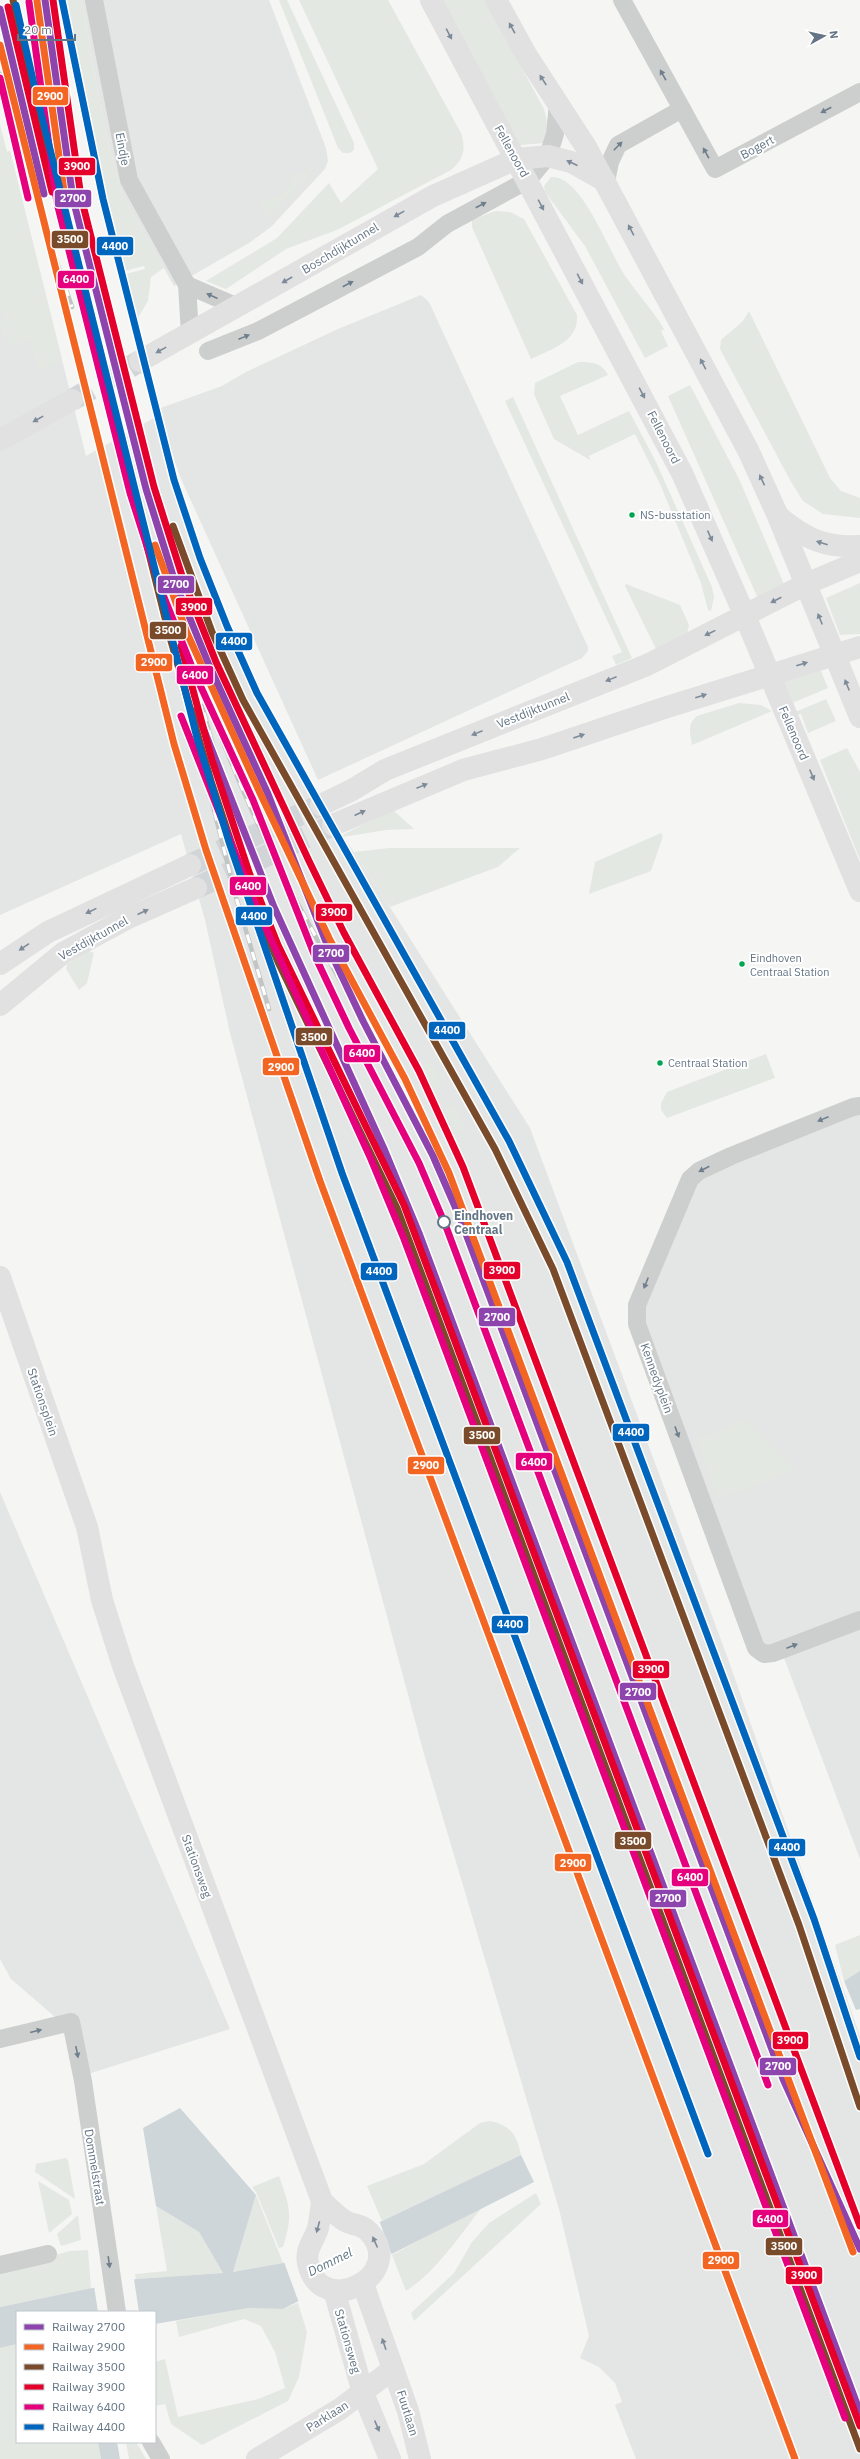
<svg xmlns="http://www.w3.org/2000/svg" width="860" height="2459" font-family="'IBM Plex Sans',sans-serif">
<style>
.built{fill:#e4e5e5}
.green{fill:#e4e8e2}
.water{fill:#ced6d9}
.pier{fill:#f5f5f4}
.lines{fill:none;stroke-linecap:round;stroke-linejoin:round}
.secondary-tunnel{stroke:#d1d5d8;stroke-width:22;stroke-dasharray:22 11;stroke-linecap:butt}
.street{stroke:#cdcfcf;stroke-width:18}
.secondary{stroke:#e1e1e2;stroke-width:22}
.rail-casing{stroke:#c3c5c5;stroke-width:4.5}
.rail{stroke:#fff;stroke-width:3;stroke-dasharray:9;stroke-linecap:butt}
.rail-1-casing{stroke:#fff;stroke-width:10}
.rail-2-casing{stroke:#fff;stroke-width:10}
.rail-3-casing{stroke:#fff;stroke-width:10}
.rail-4-casing{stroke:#fff;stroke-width:10}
.rail-5-casing{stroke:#fff;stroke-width:10}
.rail-6-casing{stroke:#fff;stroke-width:10}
.rail-1{stroke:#8e44ad;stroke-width:7}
.rail-2{stroke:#f26522;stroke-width:7}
.rail-3{stroke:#7a4b2a;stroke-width:7}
.rail-4{stroke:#e4002b;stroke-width:7}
.rail-5{stroke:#e5007d;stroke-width:7}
.rail-6{stroke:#0065bd;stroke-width:7}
.oneway{fill:#7d8b98}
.oneway2{fill:#6e7e8c}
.bus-dot{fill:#00a651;stroke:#fff;stroke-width:1.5}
.stop-dot{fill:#fff;stroke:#647585;stroke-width:2}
.labels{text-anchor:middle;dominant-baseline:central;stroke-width:4;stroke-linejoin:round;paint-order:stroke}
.bus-label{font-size:11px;fill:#647585;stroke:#fff;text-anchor:start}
.street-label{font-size:12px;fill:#647585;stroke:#fff}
.stop-label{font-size:12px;font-weight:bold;fill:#647585;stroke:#fff;text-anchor:start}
.water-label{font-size:13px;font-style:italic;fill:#5f7782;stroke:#fff}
.line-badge{stroke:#fff;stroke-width:1.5}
.badge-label{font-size:11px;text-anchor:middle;font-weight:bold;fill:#fff}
</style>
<rect width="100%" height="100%" fill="#f5f5f4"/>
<!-- built -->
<g class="built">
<polygon points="82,0 269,0 326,148 328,161 325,169 271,227 249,243 174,286 121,192 103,120"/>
<polygon points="0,126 7,152 10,151 86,456 154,418 179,505 197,556 256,691 282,743 390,907 530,1128 727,1656 860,2036 860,2459 636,2459 615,2405 622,2402 615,2383 599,2367 580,2358 589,2336 559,2209 424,1754 230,1033 205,920 181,834 0,915"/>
<polygon points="421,295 429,302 588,647 588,651 582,658 318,780 182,481 155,410 222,386 246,372 338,329"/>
<polygon points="860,1112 860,1859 784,1658 760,1645 636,1311 693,1182 728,1162"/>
<polygon points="0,1492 230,2029 88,2074 54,2016 11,1979 0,1959"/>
</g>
<!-- green -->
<g class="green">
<polygon points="64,0 82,0 103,120 121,192 164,268 151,277 148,301 131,329 118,276 145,269 144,266 117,273 94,170"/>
<polygon points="279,0 287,0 354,143 354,150 350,153 343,153 338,148"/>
<path d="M299 0H388L461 133C466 149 464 159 451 170L337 230 286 249 226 289 206 281 277 238 329 183 341 203 378 169Z"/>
<path d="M442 0H485L544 109C548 122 548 131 544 143L520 145Z"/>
<polygon points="0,126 7,152 10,151 62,360 38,371 30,341 10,346 8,337 3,337 0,324 4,322 0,306"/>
<path d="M315 167 266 220 259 203C270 198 294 194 289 178Z"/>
<path d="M551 177C582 174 610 255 626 277 638 295 653 310 664 329L661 331 668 346 645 358 585 246 545 192 544 186Z"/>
<path d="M495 211 510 212 524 219 577 315C579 342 551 349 531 359L472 227V220Z"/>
<polygon points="749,311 830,478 841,491 860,498 860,518 823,514 803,501 790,480 720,349 721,340 743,321"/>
<path d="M578 362C592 362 601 362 608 375L560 396 578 435 629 411 655 460 712 587 714 597 711 611 708 610 701 583 660 484 635 434 589 456 590 460 554 439 534 394 535 383Z"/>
<polygon points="690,385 740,481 786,589 760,603 668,396"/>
<polygon points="513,397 632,658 616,665 612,656 622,652 505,401"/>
<polygon points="860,583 860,634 840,635 826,598"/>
<polygon points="626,584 680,605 689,625 687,634 656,649 625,586"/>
<polygon points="820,669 828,688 792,703 782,680"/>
<polygon points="826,699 836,721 808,733 801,714 797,715 795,712"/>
<path d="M739 703 761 705 772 711 692 745C690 733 687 724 697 716Z"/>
<polygon points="847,748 860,772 860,860 820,760"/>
<polygon points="393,810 414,829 386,830 343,837 342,835"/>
<polygon points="661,833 663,836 651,871 589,894 595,862"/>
<polygon points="389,848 520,848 498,867 390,907 354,852"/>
<polygon points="89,951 94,953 87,983 79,990 66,969 67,964"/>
<polygon points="766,1054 775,1078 667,1118 661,1110 661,1103 667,1092"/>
<polygon points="430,1061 442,1083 433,1089 421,1066"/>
<polygon points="453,1105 465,1129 456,1133 444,1109"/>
<polygon points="746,1420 796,1470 718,1499 697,1438"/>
<polygon points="860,1935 860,1971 844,1981 835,1945"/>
<path d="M490 2121C510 2125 517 2135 521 2155L382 2221 367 2186 424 2164 480 2123Z"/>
<polygon points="66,2158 68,2160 75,2199 35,2172 36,2164"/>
<path d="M279 2176C290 2207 293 2215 283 2247L279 2248 256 2192 252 2187Z"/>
<polygon points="38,2181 69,2200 72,2214 49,2233"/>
<polygon points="536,2193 541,2204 414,2321 411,2313 454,2273 472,2242 489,2223"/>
<polygon points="256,2195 283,2263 233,2272"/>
<polygon points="156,2206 199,2232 223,2273 136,2279 135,2274 167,2271"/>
<path d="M483 2206C459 2236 438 2270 406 2291L392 2255Z"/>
<polygon points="78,2215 81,2240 61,2246 57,2234"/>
<polygon points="88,2250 91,2289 0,2307 0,2270 70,2251"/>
<polygon points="298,2303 307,2332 299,2377 288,2401 202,2445 171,2424 165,2404 155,2406 155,2362 165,2359 178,2417 258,2399 285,2388 275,2352 261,2326 244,2319 179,2337 176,2321 249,2308 283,2309"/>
<polygon points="17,2344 17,2442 98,2442 101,2459 0,2459 0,2348"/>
<polygon points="126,2442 136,2442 146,2459 129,2459"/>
</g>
<!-- water -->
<g class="water">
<polygon points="860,1971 860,2009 856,2010 844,1981"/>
<polygon points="180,2108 256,2195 233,2272 283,2263 382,2221 521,2155 534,2182 283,2309 249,2308 155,2324 155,2312 17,2312 17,2344 0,2348 0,2307 136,2279 223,2273 199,2232 156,2206 143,2128"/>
<polygon points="98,2442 117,2442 120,2459 101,2459"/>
</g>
<!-- pier -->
<g class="pier">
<polygon points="379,2220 392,2256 299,2303 284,2262"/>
<polygon points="134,2279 139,2312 98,2312 94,2286"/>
</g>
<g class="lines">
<!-- secondary-tunnel -->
<g class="secondary-tunnel">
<polyline points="72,400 140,361"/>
<polyline points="190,865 321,805"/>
<polyline points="196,888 333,825"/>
</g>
<!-- street -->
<g class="street">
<polyline points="94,0 129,180 187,285 190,334"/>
<polyline points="622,0 715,169 860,92"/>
<polyline points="606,182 610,162 618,145 682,109"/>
<polyline points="187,285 238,307"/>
<polyline points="208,351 258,331 418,247 447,224 528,180 548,156 555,134 558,104"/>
<polyline points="860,1106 853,1107 731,1156 699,1171 690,1179 637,1305 637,1324 756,1648 764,1654 773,1653 860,1620"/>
<polyline points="0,2039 71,2022 83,2081 117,2312"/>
<polyline points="0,2265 48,2254"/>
<polyline points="151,2442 161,2459"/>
</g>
<!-- secondary -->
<g class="secondary">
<polyline points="431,0 682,473 745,616 860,891"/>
<polyline points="496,0 527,56 586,147 748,450 778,516 860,717"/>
<polyline points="140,361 433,196 516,159 548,156 571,162 605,181"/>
<polyline points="0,440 72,400"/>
<path d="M779 517C806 539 825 548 860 546"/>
<polyline points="321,805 352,790 385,770 647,665 806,584 860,561"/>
<polyline points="333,825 463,770 542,749 664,708 860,647"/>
<polyline points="0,964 48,932 190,865"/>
<polyline points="0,1005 63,953 126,919 196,888"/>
<path d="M0 1277 87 1527 102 1600 123 1666 322 2201C321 2210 320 2220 318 2228 314 2241 305 2249 308 2263 320 2321 409 2275 369 2232 362 2224 354 2226 345 2221 337 2216 329 2208 322 2201"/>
<polyline points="363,2284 408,2411 420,2459"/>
<polyline points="334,2290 363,2393 390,2459"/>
<polyline points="257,2459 340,2409 393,2369"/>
</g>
<!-- rail casing -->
<g class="rail-casing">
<g id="rail">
<polyline points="27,0 44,81 73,199"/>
<polyline points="0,63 28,176 72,307"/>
<polyline points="146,489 173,596"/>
<path d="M134 495C166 593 201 692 242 788 276 868 320 945 363 1021"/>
<polyline points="194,678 225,787"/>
<polyline points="188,707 238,905"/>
<polyline points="237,900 269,1009"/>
</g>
</g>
<!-- rail -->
<use href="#rail" class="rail"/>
<!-- rail-1 casing -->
<g class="rail-1-casing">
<g id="rail-1">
<polyline points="45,0 73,199 146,489 175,582 209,665 268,794 328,947 363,1021 433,1156 460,1218 783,2079 860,2249"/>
<polyline points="0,9 44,194"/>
<polyline points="196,710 274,907 385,1151 419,1233 860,2412"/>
</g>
</g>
<!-- rail-2 casing -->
<g class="rail-2-casing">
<g id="rail-2">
<polyline points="37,1 64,191"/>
<polyline points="0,45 174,744 206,850 320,1181 795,2459"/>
<polyline points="155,545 187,633 260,793 330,940 405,1079 449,1173 853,2252"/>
</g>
</g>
<!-- rail-3 casing -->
<g class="rail-3-casing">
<g id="rail-3">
<polyline points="13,0 26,62 169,634 211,781 243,878 278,962 397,1208 860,2449"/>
<polyline points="173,526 212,632 243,700 495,1149 553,1269 799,1925 860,2107"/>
</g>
</g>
<!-- rail-4 casing -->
<g class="rail-4-casing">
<g id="rail-4">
<polyline points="53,0 81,197 154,487 183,579 216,662 309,861 344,933 419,1071 463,1167 860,2226"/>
<polyline points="8,7 52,192"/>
<polyline points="181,646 212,760 249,872 278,945 404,1205 860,2426"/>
</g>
</g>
<!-- rail-5 casing -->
<g class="rail-5-casing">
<g id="rail-5">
<polyline points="29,2 57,203 130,493 160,587 194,672 253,800 314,954 349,1028 419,1163 445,1224 768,2085"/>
<polyline points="0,78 28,198"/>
<polyline points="181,716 259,913 370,1157 404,1239 845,2418"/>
</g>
</g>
<!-- rail-6 casing -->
<g class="rail-6-casing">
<g id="rail-6">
<polyline points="62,0 103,199 174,480 200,558 227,626 257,693 509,1141 567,1262 814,1919 860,2057"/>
<polyline points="16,5 36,93 197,738 229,842 342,1173 708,2154"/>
</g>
</g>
<!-- rail-1 -->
<use href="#rail-1" class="rail-1"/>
<!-- rail-2 -->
<use href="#rail-2" class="rail-2"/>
<!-- rail-3 -->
<use href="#rail-3" class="rail-3"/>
<!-- rail-4 -->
<use href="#rail-4" class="rail-4"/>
<!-- rail-5 -->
<use href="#rail-5" class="rail-5"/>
<!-- rail-6 -->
<use href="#rail-6" class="rail-6"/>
</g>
<!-- one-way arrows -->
<defs><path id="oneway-solid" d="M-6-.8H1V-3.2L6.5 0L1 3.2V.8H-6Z"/></defs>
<g class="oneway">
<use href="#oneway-solid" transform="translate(512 28) rotate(-119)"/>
<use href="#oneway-solid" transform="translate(449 34) rotate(62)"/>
<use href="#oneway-solid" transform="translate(543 80) rotate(-123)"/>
<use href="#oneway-solid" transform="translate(572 163) rotate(-156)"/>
<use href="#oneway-solid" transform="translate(541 205) rotate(62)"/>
<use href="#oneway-solid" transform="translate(399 214) rotate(151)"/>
<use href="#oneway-solid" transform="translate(631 230) rotate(-118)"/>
<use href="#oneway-solid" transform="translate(580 279) rotate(62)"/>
<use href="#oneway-solid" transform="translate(287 280) rotate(150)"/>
<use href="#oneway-solid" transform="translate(161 350) rotate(151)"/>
<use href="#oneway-solid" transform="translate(703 364) rotate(-118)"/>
<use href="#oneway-solid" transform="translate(642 393) rotate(62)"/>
<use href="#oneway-solid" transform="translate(38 419) rotate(151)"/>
<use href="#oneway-solid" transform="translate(762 480) rotate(-115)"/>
<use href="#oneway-solid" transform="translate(710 536) rotate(66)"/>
<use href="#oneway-solid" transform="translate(822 543) rotate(-162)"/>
<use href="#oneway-solid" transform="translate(776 600) rotate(153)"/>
<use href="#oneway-solid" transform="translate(820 619) rotate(-112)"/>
<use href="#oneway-solid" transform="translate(710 633) rotate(154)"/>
<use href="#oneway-solid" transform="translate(802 664) rotate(-18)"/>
<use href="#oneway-solid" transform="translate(611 679) rotate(158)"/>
<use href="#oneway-solid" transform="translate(847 685) rotate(-112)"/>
<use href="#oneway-solid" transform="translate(701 696) rotate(-17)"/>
<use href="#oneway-solid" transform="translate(477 733) rotate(158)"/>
<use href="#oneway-solid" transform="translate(579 736) rotate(-19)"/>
<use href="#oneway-solid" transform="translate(812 775) rotate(67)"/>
<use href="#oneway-solid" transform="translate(422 786) rotate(-22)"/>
<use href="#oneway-solid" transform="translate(360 813) rotate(-24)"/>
<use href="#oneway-solid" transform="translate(91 911) rotate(154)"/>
<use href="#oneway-solid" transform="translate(143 912) rotate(-24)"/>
<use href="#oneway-solid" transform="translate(24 947) rotate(146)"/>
<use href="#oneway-solid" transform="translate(318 2227) rotate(105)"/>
<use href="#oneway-solid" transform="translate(375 2242) rotate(-114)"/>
<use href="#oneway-solid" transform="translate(384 2344) rotate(-109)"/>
<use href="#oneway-solid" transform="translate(377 2426) rotate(67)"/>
</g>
<g class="oneway2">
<use href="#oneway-solid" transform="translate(663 75) rotate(-119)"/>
<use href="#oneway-solid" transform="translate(826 110) rotate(152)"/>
<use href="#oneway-solid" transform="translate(618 146) rotate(-45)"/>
<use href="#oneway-solid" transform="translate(706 153) rotate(-119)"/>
<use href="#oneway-solid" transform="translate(481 205) rotate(-28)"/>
<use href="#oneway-solid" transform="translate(348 284) rotate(-28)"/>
<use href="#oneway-solid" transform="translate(212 296) rotate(-156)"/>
<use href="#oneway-solid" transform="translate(244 337) rotate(-22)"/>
<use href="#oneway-solid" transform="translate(823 1119) rotate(158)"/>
<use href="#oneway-solid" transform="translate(704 1169) rotate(153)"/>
<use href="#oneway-solid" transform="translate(646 1283) rotate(112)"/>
<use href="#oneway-solid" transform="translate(677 1432) rotate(70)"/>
<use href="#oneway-solid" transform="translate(792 1646) rotate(-21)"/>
<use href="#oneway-solid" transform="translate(36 2031) rotate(-14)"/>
<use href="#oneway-solid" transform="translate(77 2052) rotate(79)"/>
<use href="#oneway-solid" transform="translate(109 2262) rotate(82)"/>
</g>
<!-- markers -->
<g class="bus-dot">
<circle cx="632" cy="515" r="3.5"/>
<circle cx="742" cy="964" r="3.5"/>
<circle cx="660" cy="1063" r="3.5"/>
</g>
<circle class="stop-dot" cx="444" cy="1222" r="6"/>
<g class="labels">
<!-- bus labels -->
<g class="bus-label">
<text x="640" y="515">NS-busstation</text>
<text x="750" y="958">Eindhoven<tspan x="750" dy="14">Centraal Station</tspan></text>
<text x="668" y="1063">Centraal Station</text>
</g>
<!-- street labels -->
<g class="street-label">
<text transform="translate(757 147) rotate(-28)">Bogert</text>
<text transform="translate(123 149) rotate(79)">Eindje</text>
<text transform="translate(512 151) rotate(61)">Fellenoord</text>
<text transform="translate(340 248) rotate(-31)">Boschdijktunnel</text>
<text transform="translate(664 437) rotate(63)">Fellenoord</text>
<text transform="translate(533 710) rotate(-22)">Vestdijktunnel</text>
<text transform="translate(794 733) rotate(67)">Fellenoord</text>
<text transform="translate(93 938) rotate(-29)">Vestdijktunnel</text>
<text transform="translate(657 1378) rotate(70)">Kennedyplein</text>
<text transform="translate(43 1402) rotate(71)">Stationsplein</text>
<text transform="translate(197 1866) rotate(70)">Stationsweg</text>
<text transform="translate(95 2167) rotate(81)">Dommelstraat</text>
<text transform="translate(348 2341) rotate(74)">Stationsweg</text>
<text transform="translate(408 2413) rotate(73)">Fuutlaan</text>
<text transform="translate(327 2416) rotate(-32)">Parklaan</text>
</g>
<!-- stop labels -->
<g class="stop-label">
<text x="454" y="1215">Eindhoven<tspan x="454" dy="14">Centraal</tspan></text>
</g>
<!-- water labels -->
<g class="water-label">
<text transform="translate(330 2262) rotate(-26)">Dommel</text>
</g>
</g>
<g class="line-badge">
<rect x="32" y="86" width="37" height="20" rx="4" fill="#f26522"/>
<rect x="58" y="157" width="38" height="19" rx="4" fill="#e4002b"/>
<rect x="54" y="189" width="38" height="19" rx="4" fill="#8e44ad"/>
<rect x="51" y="230" width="38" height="19" rx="4" fill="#7a4b2a"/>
<rect x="96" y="236" width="38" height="20" rx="4" fill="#0065bd"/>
<rect x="57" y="270" width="38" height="19" rx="4" fill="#e5007d"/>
<rect x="157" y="575" width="38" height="19" rx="4" fill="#8e44ad"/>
<rect x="175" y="597" width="38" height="19" rx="4" fill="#e4002b"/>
<rect x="149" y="621" width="38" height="19" rx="4" fill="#7a4b2a"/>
<rect x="215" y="632" width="38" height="19" rx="4" fill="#0065bd"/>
<rect x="135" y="653" width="38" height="19" rx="4" fill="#f26522"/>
<rect x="176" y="665" width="38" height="20" rx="4" fill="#e5007d"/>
<rect x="229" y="876" width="38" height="20" rx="4" fill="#e5007d"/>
<rect x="315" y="903" width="38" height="19" rx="4" fill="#e4002b"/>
<rect x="235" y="906" width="38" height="20" rx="4" fill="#0065bd"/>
<rect x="312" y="944" width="38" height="19" rx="4" fill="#8e44ad"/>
<rect x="428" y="1021" width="38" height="19" rx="4" fill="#0065bd"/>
<rect x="295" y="1027" width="38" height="19" rx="4" fill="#7a4b2a"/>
<rect x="343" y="1044" width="38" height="19" rx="4" fill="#e5007d"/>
<rect x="262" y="1057" width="38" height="19" rx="4" fill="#f26522"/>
<rect x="483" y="1261" width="38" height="19" rx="4" fill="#e4002b"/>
<rect x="360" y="1262" width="38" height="19" rx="4" fill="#0065bd"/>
<rect x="478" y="1307" width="38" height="20" rx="4" fill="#8e44ad"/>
<rect x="612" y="1423" width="38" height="19" rx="4" fill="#0065bd"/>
<rect x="463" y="1426" width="38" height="19" rx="4" fill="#7a4b2a"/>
<rect x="515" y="1452" width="38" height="19" rx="4" fill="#e5007d"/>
<rect x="407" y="1456" width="38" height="19" rx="4" fill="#f26522"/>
<rect x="491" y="1615" width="38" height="19" rx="4" fill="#0065bd"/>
<rect x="632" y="1660" width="38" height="19" rx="4" fill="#e4002b"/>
<rect x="619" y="1682" width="38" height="19" rx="4" fill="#8e44ad"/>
<rect x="614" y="1831" width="38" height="19" rx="4" fill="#7a4b2a"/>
<rect x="768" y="1838" width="38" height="19" rx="4" fill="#0065bd"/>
<rect x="554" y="1853" width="38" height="19" rx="4" fill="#f26522"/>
<rect x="671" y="1868" width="38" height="19" rx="4" fill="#e5007d"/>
<rect x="649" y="1889" width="38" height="19" rx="4" fill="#8e44ad"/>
<rect x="772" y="2031" width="37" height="19" rx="4" fill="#e4002b"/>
<rect x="759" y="2057" width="38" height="19" rx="4" fill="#8e44ad"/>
<rect x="752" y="2209" width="37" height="19" rx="4" fill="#e5007d"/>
<rect x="765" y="2237" width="38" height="19" rx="4" fill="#7a4b2a"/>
<rect x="702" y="2251" width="38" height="19" rx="4" fill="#f26522"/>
<rect x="785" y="2266" width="38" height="19" rx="4" fill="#e4002b"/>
</g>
<g class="badge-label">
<text x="50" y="100">2900</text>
<text x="77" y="170">3900</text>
<text x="73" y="202">2700</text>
<text x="70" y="243">3500</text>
<text x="115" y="250">4400</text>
<text x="76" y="283">6400</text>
<text x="176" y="588">2700</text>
<text x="194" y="611">3900</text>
<text x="168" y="634">3500</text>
<text x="234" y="645">4400</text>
<text x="154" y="666">2900</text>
<text x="195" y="679">6400</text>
<text x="248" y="890">6400</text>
<text x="334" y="916">3900</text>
<text x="254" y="920">4400</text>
<text x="331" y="957">2700</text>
<text x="447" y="1034">4400</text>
<text x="314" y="1041">3500</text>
<text x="362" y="1057">6400</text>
<text x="281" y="1071">2900</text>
<text x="502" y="1274">3900</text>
<text x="379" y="1275">4400</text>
<text x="497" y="1321">2700</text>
<text x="631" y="1436">4400</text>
<text x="482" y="1439">3500</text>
<text x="534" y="1466">6400</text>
<text x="426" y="1469">2900</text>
<text x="510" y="1628">4400</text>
<text x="651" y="1673">3900</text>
<text x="638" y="1696">2700</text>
<text x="633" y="1845">3500</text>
<text x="787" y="1851">4400</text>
<text x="573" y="1867">2900</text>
<text x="690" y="1881">6400</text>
<text x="668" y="1902">2700</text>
<text x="790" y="2044">3900</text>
<text x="778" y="2070">2700</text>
<text x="770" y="2223">6400</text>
<text x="784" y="2250">3500</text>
<text x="721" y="2264">2900</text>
<text x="804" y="2279">3900</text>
</g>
<!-- legend -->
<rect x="16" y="2311" width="140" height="132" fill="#ffffff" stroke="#c1c8ce"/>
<rect x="24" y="2324" width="20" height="6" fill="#8e44ad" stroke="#c1c8ce"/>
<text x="52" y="2331" font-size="12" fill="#647585">Railway 2700</text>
<rect x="24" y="2344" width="20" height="6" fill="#f26522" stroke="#c1c8ce"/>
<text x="52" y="2351" font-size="12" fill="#647585">Railway 2900</text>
<rect x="24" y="2364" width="20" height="6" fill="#7a4b2a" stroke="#c1c8ce"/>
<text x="52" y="2371" font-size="12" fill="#647585">Railway 3500</text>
<rect x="24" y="2384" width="20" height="6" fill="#e4002b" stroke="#c1c8ce"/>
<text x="52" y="2391" font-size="12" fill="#647585">Railway 3900</text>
<rect x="24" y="2404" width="20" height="6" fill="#e5007d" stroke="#c1c8ce"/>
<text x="52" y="2411" font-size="12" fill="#647585">Railway 6400</text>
<rect x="24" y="2424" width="20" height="6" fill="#0065bd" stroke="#c1c8ce"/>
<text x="52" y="2431" font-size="12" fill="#647585">Railway 4400</text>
<!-- north arrow -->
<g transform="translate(824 36) rotate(82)" stroke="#ffffff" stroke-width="3" paint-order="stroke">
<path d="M0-3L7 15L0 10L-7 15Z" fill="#647585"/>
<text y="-6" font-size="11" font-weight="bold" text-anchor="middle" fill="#647585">N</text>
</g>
<!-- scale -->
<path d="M18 34v6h57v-6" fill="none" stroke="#647585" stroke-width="2"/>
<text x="24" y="34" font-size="12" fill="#647585" stroke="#ffffff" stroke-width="3" paint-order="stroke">20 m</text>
</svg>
